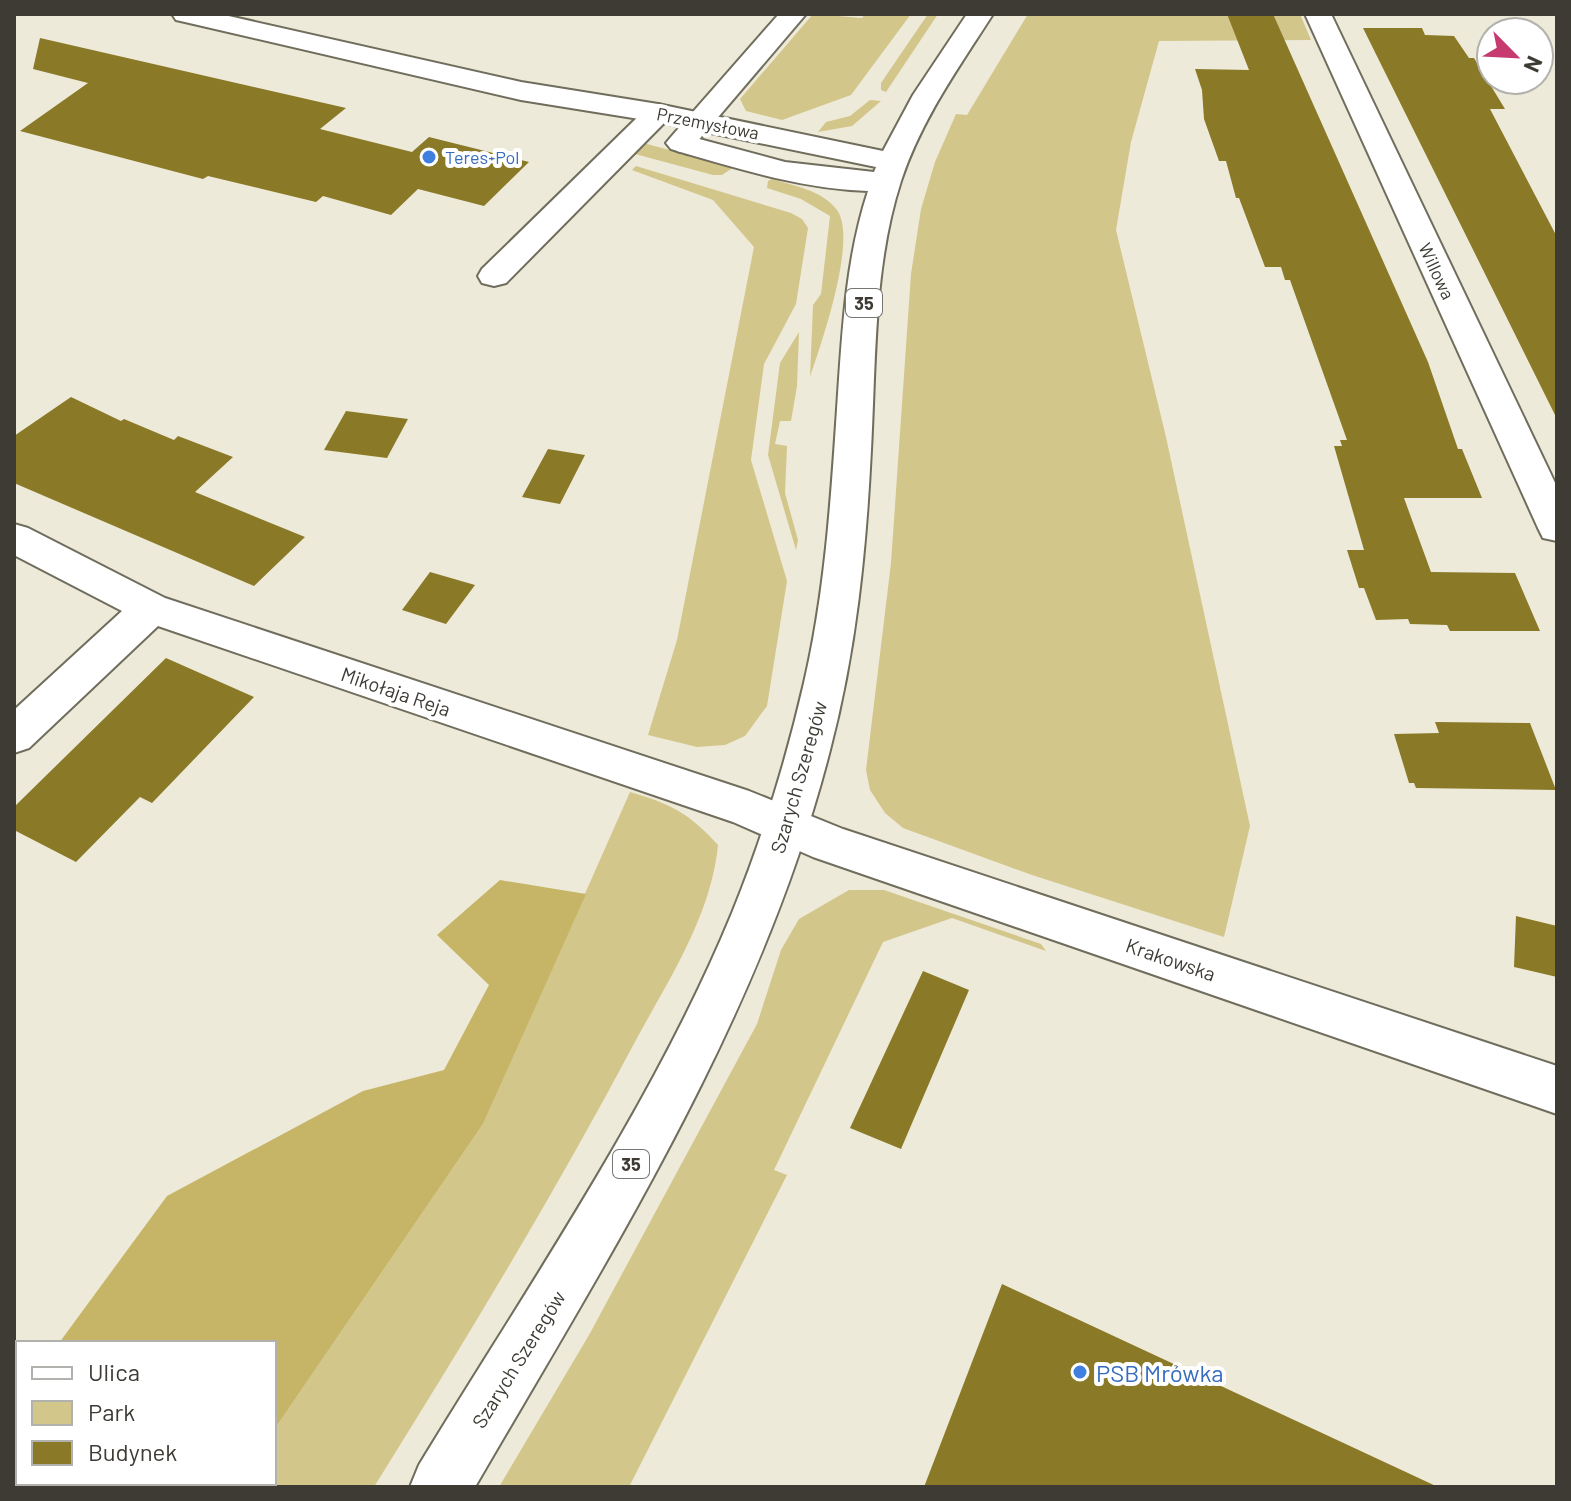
<svg xmlns="http://www.w3.org/2000/svg" width="1571" height="1501" font-family="Barlow,sans-serif">
<style>
.green{fill:#d3c68a}
.forest{fill:#c6b566}
.building{fill:#8a7927}
.lines{fill:none;stroke-linecap:round;stroke-linejoin:round}
.minor-casing{stroke:#706d5d;stroke-width:4}
.major-casing{stroke:#706d5d;stroke-width:4}
.minor{fill:#fff;fill-rule:evenodd}
.major{fill:#fff;fill-rule:evenodd}
.shop-dot{fill:#3f7fe0;stroke:#fff;stroke-width:3}
.labels{text-anchor:middle;dominant-baseline:central;stroke-width:8;stroke-linejoin:round;paint-order:stroke}
.far-street-label{font-size:18px;fill:#3d3b34;stroke:#fff}
.far-shop-label{font-size:18px;fill:#366cbe;stroke:#fff;text-anchor:start}
.shield{fill:#fff;stroke:#777671;stroke-width:2}
.shield-label{font-size:18px;font-weight:bold;fill:#3d3b34}
.street-label{font-size:20px;fill:#3d3b34;stroke:#fff}
.near-shop-label{font-size:24px;fill:#366cbe;stroke:#fff;text-anchor:start}
</style>
<rect width="100%" height="100%" fill="#eeead9"/>
<!-- green -->
<g class="green">
<polygon points="813,14 862,18 865,14 911,14 851,95 782,120 746,111 740,99"/>
<polygon points="928,14 938,14 886,92 881,90 881,83"/>
<polygon points="1028,14 1300,14 1311,40 1159,41 1131,142 1116,230 1166,437 1250,826 1224,937 1032,875 903,828 885,813 870,790 866,770 891,563 911,274 921,209 935,162 956,114 967,115"/>
<polygon points="870,100 881,101 852,126 818,132 826,122 850,116"/>
<polygon points="639,143 647,144 734,167 722,175 713,175 624,151"/>
<polygon points="636,166 791,213 802,219 808,228 796,304 764,364 751,460 787,581 767,706 745,736 725,745 697,747 648,735 677,640 754,247 713,200 632,170"/>
<path d="M772 179C794 186 822 190 837 210 858 239 821 344 810 377L813 305 821 294 830 216 801 199 767 188 768 181Z"/>
<polygon points="799,332 797,386 791,421 780,421 775,444 787,446 785,493 798,540 796,550 768,455 780,363"/>
<path d="M630 792C671 804 689 813 718 845 711 916 669 979 636 1040 555 1193 465 1341 374 1487H235L238 1483H274V1430L483 1124Z"/>
<polygon points="849,890 884,890 1041,944 1046,951 952,918 883,942 774,1170 787,1175 629,1487 499,1487 589,1335 757,1024 781,950 799,919"/>
</g>
<!-- forest -->
<g class="forest">
<polygon points="500,880 586,894 483,1124 274,1430 274,1343 59,1343 167,1196 363,1091 444,1070 489,985 437,935"/>
<polygon points="18,1398 18,1483 238,1483 235,1487 14,1487 14,1404"/>
</g>
<!-- building -->
<g class="building">
<polygon points="1227,14 1273,14 1428,362 1458,449 1462,449 1482,498 1404,498 1431,572 1515,573 1540,631 1450,631 1447,625 1410,624 1408,619 1376,620 1364,588 1359,588 1347,550 1364,550 1334,446 1342,446 1340,440 1347,440 1290,280 1285,280 1281,267 1265,267 1239,198 1236,198 1226,161 1219,161 1204,119 1202,90 1195,69 1249,70"/>
<polygon points="1363,28 1422,28 1425,35 1454,36 1469,58 1474,58 1505,109 1490,109 1557,237 1557,419"/>
<polygon points="40,38 346,108 320,129 412,152 429,137 529,162 484,206 418,189 391,215 323,196 316,202 208,176 203,179 20,131 88,83 33,69"/>
<polygon points="71,397 121,421 124,419 174,440 178,436 233,457 195,492 305,537 254,586 14,483 14,436"/>
<polygon points="346,411 408,419 387,458 324,450"/>
<polygon points="548,449 585,455 560,504 522,497"/>
<polygon points="430,572 475,585 446,624 402,610"/>
<polygon points="166,658 254,697 152,803 140,797 76,862 14,830 14,807"/>
<polygon points="1435,722 1530,723 1556,790 1416,788 1414,783 1409,783 1394,734 1439,733"/>
<polygon points="1516,916 1557,926 1557,977 1514,967"/>
<polygon points="923,971 969,990 901,1149 850,1128"/>
<polygon points="1002,1284 1438,1487 924,1487"/>
</g>
<g class="lines">
<!-- minor casing -->
<g class="minor-casing">
<g id="minor">
<polygon points="779,14 806,14 691,149 681,152 671,149 666,143 671,137"/>
<polygon points="1305,14 1331,14 1557,487 1557,541 1543,538 1538,528"/>
<polygon points="658,104 668,107 672,113 668,119 506,283 494,286 482,283 478,276 482,269 648,107"/>
<polygon points="14,524 28,528 165,598 749,791 843,829 1557,1066 1557,1114 813,857 733,822 158,626 29,748 14,753 14,710 122,611 14,555"/>
</g>
</g>
<!-- major casing -->
<g class="major-casing">
<path id="major" d="M172 14H220L521 82 658 104 883 151 913 95 967 14H993C959 67 921 120 901 181 873 267 876 361 871 450 866 552 856 651 830 750 762 1016 612 1251 475 1487H410L419 1465C526 1289 654 1103 732 913 762 839 786 761 804 683 825 593 831 500 837 409 842 336 845 261 868 191 803 189 739 169 677 151L673 145 677 139 688 136 785 162 874 172 876 167 658 122 521 100 185 22 176 20Z"/>
</g>
<!-- minor -->
<use href="#minor" class="minor"/>
<!-- major -->
<use href="#major" class="major"/>
</g>
<!-- markers -->
<g class="shop-dot">
<circle cx="429" cy="157" r="8"/>
<circle cx="1080" cy="1372" r="8"/>
</g>
<g class="labels">
<!-- far-street labels -->
<g class="far-street-label">
<text transform="translate(708 123) rotate(11)">Przemysłowa</text>
<text transform="translate(1437 271) rotate(65)">Willowa</text>
</g>
<!-- far-shop labels -->
<g class="far-shop-label">
<text x="445" y="157">Teres-Pol</text>
</g>
<!-- shield labels -->
<g class="shield">
<rect x="846" y="289" width="36" height="28" rx="6"/>
<rect x="613" y="1150" width="36" height="28" rx="6"/>
</g>
<g class="shield-label">
<text x="864" y="303">35</text>
<text x="631" y="1164">35</text>
</g>
<!-- street labels -->
<g class="street-label">
<text transform="translate(396 691) rotate(19)">Mikołaja Reja</text>
<text transform="translate(798 777) rotate(-74)">Szarych Szeregów</text>
<text transform="translate(1171 959) rotate(19)">Krakowska</text>
<text transform="translate(518 1359) rotate(-58)">Szarych Szeregów</text>
</g>
<!-- near-shop labels -->
<g class="near-shop-label">
<text x="1096" y="1372">PSB Mrówka</text>
</g>
</g>
<!-- border -->
<rect width="1571" height="1501" fill="none" stroke="#3d3b34" stroke-width="32"/>
<!-- legend -->
<rect x="16" y="1341" width="260" height="144" fill="#ffffff" stroke="#b1b1ae" stroke-width="2"/>
<rect x="32" y="1367" width="40" height="12" fill="#ffffff" stroke="#b1b1ae" stroke-width="2"/>
<text x="88" y="1381" font-size="24" fill="#3d3b34">Ulica</text>
<rect x="32" y="1401" width="40" height="24" fill="#d3c68a" stroke="#b1b1ae" stroke-width="2"/>
<text x="88" y="1421" font-size="24" fill="#3d3b34">Park</text>
<rect x="32" y="1441" width="40" height="24" fill="#8a7927" stroke="#b1b1ae" stroke-width="2"/>
<text x="88" y="1461" font-size="24" fill="#3d3b34">Budynek</text>
<!-- north arrow -->
<g transform="translate(1515 56) rotate(114)"><circle r="38" fill="#ffffff" stroke="#b1b1ae" stroke-width="2"/>
<path d="M0-6L14 30L0 20L-14 30Z" fill="#c63a6f"/>
<text y="-12" font-size="22" font-weight="bold" text-anchor="middle" fill="#3d3b34">N</text>
</g>
</svg>
